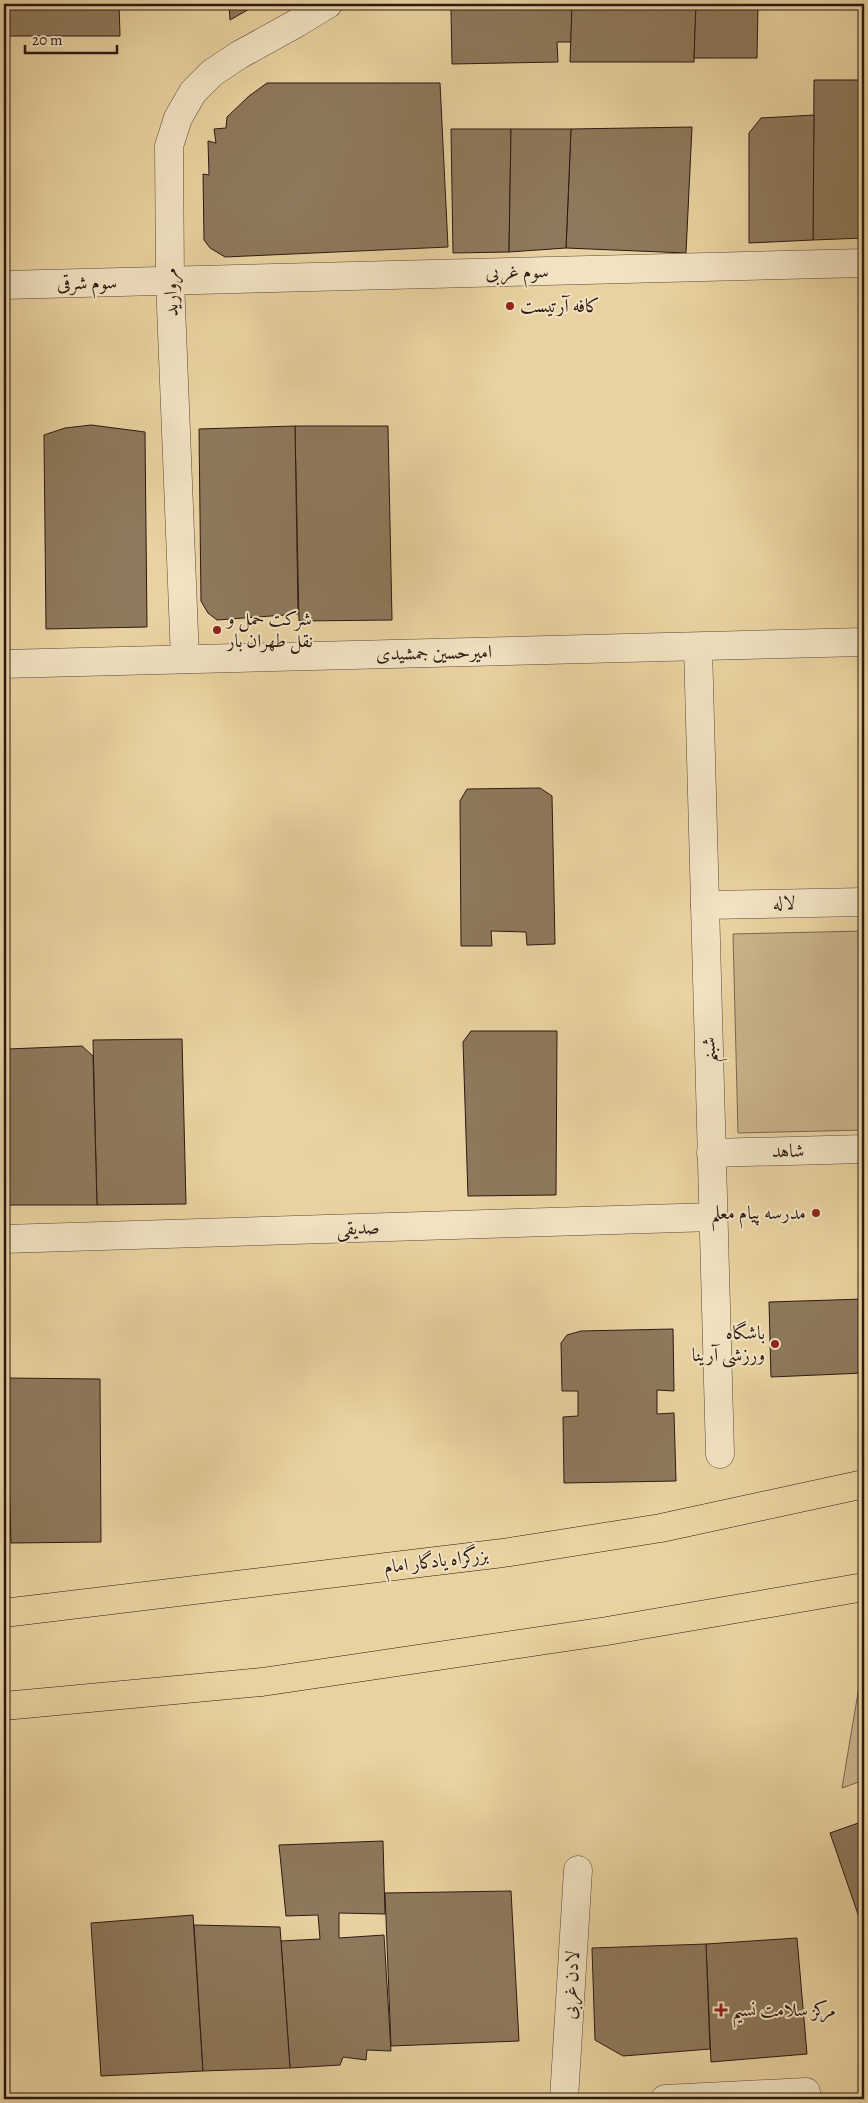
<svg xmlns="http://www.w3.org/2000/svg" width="868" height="2103" font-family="Alegreya,Amiri,serif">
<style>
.green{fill:#c9b389;stroke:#7a664e}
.building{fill:#8e795c;stroke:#2b1912}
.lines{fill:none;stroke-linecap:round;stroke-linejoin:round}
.minor-casing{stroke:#5a4736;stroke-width:29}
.highway-casing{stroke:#2b1912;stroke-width:29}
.minor{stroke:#f1e2c2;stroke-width:28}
.highway{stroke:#e9d2a1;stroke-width:28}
.poi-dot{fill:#8f2418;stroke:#f1e2c2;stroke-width:2}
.labels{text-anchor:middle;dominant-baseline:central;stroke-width:4;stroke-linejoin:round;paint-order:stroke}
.street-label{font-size:19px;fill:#2b1912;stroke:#f1e2c2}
.poi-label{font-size:19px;fill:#2b1912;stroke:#f1e2c2;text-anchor:start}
</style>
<rect width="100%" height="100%" fill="#e9d2a1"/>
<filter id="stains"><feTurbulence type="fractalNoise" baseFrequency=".004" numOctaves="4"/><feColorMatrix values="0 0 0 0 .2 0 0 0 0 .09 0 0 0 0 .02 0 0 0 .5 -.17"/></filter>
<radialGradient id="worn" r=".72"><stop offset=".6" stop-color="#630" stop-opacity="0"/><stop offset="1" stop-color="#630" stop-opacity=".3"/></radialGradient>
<!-- green -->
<g class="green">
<polygon points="864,931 864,1130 738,1133 733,934"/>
<polygon points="864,1657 864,1780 842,1788"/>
</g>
<!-- building -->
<g class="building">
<polygon points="4,4 8,4 7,50 4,50"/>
<polygon points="8,4 119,4 120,36 7,36"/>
<polygon points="229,4 258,4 230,20"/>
<polygon points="457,4 572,4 571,42 557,42 558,62 452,64 451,10"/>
<polygon points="572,4 696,4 694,62 570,62"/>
<polygon points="696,4 758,4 757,58 694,58"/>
<polygon points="814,80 864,80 864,238 813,240"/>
<polygon points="267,83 440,83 448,247 225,257 210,248 204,240 203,174 209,175 208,141 216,143 214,129 226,128 227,117 249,96"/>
<polygon points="814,115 813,240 749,243 749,133 761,118"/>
<polygon points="4,126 6,126 8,265 4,265"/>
<polygon points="692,127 686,253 566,248 571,129"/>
<polygon points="451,129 511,129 509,252 453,253"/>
<polygon points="511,129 571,129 566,248 509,252"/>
<polygon points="91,425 145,432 147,627 46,629 44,435 65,428"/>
<polygon points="295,426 388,426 392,620 299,621"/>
<polygon points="295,426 298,614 217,620 208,613 201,601 199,429"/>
<polygon points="540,788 552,796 555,944 527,945 526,932 491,931 492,946 461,946 460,801 467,789"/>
<polygon points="471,1031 557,1031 556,1195 468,1196 463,1042"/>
<polygon points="182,1039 186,1204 97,1205 93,1040"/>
<polygon points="82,1046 93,1056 97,1205 4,1205 4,1054 8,1049"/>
<polygon points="864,1299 864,1373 771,1377 769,1302"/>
<polygon points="673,1329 674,1391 657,1390 657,1414 674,1413 676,1481 564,1483 563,1417 578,1416 578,1391 562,1391 561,1343 567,1335 581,1331"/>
<polygon points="6,1378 100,1379 101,1542 11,1543"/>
<polygon points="864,1821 864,1922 861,1923 830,1833"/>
<polygon points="383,1841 385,1914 339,1913 339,1938 384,1935 391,2051 367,2050 366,2060 343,2057 340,2065 290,2068 281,1941 320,1939 318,1915 286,1916 279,1845"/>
<polygon points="511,1891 519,2041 391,2046 385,1893"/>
<polygon points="193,1915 203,2071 101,2076 91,1923"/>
<polygon points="194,1925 280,1927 290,2068 203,2071"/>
<polygon points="797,1938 807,2054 711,2062 706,1944"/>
<polygon points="706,1944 710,2049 623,2056 595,2040 592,1948"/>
</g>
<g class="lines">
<!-- minor casing -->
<g class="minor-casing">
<g id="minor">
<polyline points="4,285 864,263"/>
<polyline points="698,647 720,1454"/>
<polyline points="185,659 170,281 169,146 178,118 193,92 212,73 239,55 297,23 328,4"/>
<polyline points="4,664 864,642"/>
<polyline points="705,905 864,902"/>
<polyline points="711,1153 864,1149"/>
<polyline points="4,1239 713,1217"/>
<polyline points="564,2099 578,1870"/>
<polyline points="665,2099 806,2092"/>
</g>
</g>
<!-- highway casing -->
<g class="highway-casing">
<g id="highway">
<polyline points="4,1613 503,1553 661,1528 864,1484"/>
<polyline points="4,1706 262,1682 607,1631 864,1587"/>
</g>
</g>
<!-- minor -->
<use href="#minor" class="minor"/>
<!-- highway -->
<use href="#highway" class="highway"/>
</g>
<!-- markers -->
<g class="poi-dot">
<circle cx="510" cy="306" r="5"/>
<circle cx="217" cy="630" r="5"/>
<circle cx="816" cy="1213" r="5"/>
<circle cx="775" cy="1344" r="5"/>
<path d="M718.5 2002.5h5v5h5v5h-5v5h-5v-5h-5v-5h5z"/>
</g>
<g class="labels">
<!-- street labels -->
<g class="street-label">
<text transform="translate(517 272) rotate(-1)">سوم غربی</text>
<text transform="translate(87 283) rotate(-1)">سوم شرقی</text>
<text transform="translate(171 292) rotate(-92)">مروارید</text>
<text transform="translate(434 653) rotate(-1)">امیرحسین جمشیدی</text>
<text transform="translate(784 903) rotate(-1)">لاله</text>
<text transform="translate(709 1050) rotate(-92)">شبنم</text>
<text transform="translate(788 1151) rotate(-1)">شاهد</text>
<text transform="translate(358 1228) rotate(-2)">صدیقی</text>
<text transform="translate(436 1561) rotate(-7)">بزرگراه یادگار امام</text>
<text transform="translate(571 1985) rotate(-87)">لادن غربی</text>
</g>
<!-- poi labels -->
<g class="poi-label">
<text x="520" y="306">کافه آرتیست</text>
<text x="227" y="619">شرکت حمل و<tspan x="227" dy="22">نقل طهران بار</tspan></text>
<text x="806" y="1213" text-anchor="end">مدرسه پیام معلم</text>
<text x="765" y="1333" text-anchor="end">باشگاه<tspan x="765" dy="22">ورزشی آرینا</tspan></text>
<text x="732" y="2010">مرکز سلامت نسیم</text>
</g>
</g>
<!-- margin -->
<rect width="868" height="2103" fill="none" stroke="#e9d2a1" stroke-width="20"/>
<rect x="5" y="5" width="858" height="2093" fill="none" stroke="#2b1912" stroke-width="2.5"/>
<rect x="10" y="10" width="848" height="2083" fill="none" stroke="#2b1912"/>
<!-- scale -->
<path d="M25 45v8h92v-8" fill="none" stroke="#2b1912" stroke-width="2.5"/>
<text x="32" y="45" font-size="15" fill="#2b1912" stroke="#f1e2c2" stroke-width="4" paint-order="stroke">20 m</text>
<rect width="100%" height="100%" filter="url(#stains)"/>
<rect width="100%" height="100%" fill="url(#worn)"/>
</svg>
